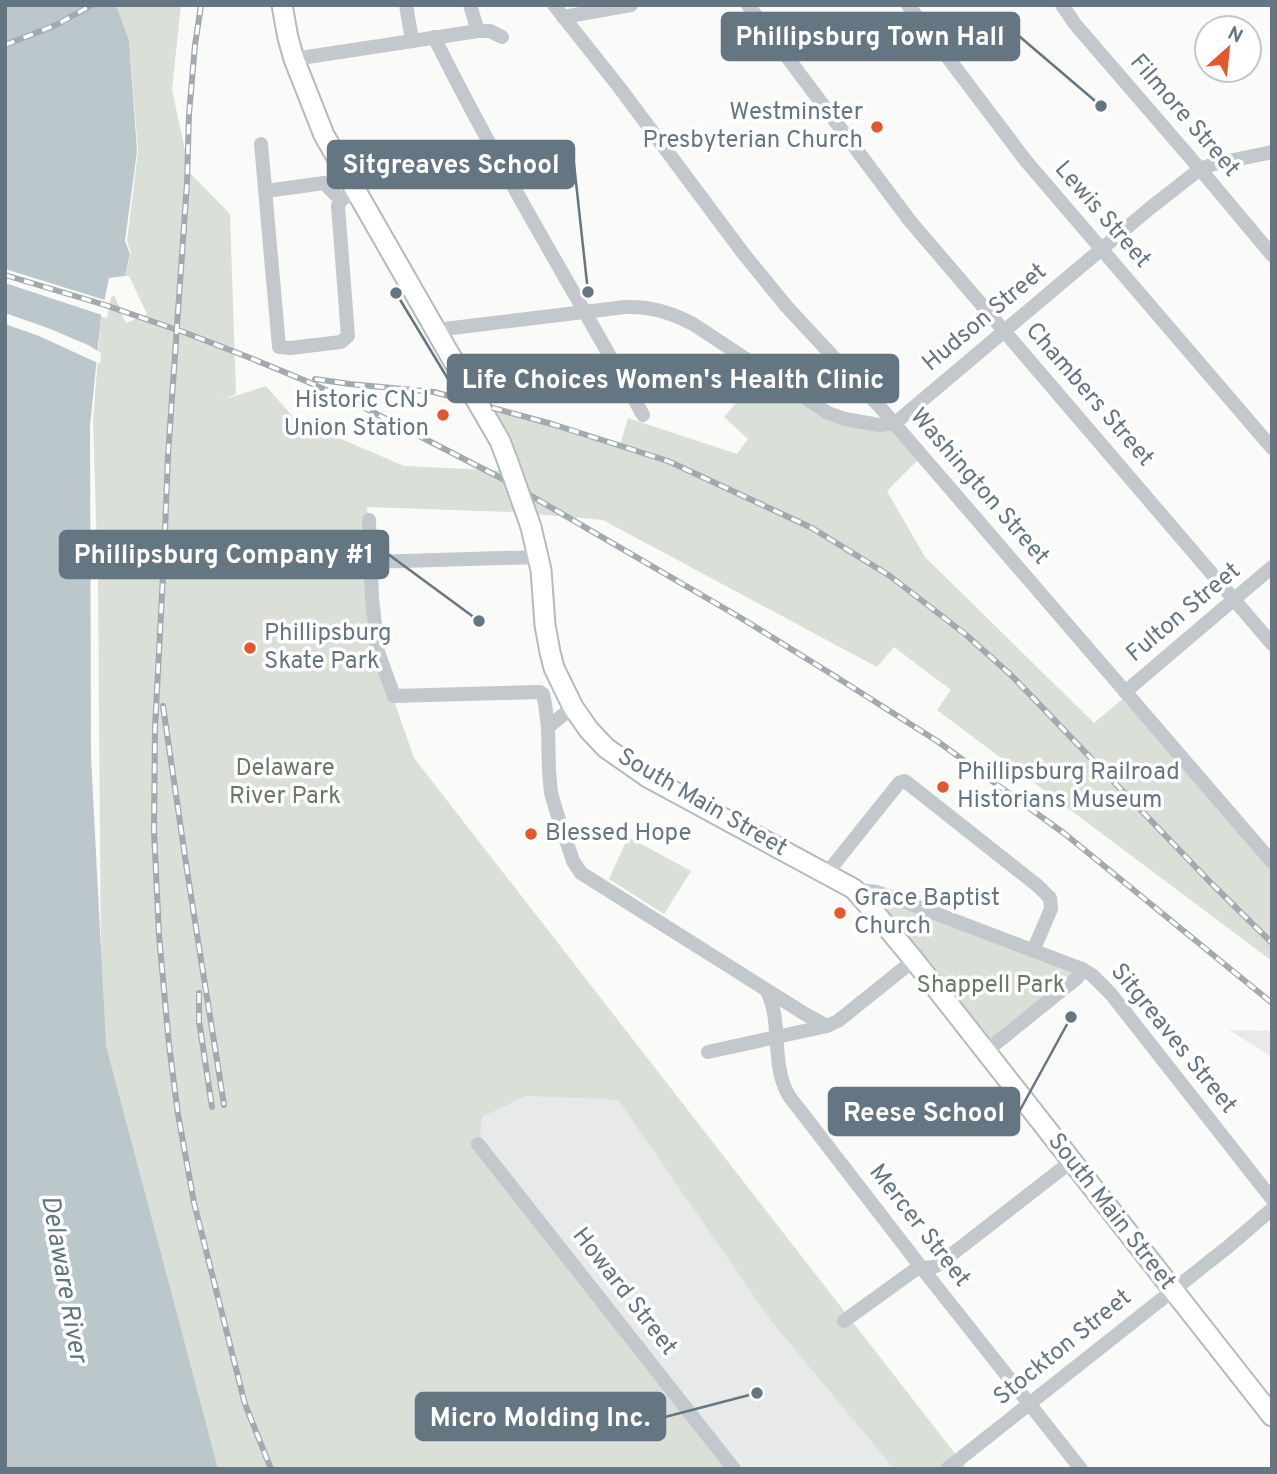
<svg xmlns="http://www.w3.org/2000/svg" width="1277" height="1474" font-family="Overpass,sans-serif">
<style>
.built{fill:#e8e9e9}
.green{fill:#dadfd7}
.water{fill:#bbc7cb}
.pier{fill:#fafaf8}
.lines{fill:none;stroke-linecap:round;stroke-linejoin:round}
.major-casing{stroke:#b5babe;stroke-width:23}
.minor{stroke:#c3c8cc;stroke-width:14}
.major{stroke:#fff;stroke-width:19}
.rail-casing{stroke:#a2aab0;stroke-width:6}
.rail{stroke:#fff;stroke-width:3.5;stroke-dasharray:10;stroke-linecap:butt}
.major-bridge-casing{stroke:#b5babe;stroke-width:23;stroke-linecap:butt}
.major-bridge{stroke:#fff;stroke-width:19}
.poi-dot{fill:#e4572e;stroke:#fff;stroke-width:2.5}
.labels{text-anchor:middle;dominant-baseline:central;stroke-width:7;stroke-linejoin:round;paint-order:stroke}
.poi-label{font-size:24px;fill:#657683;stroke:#fff;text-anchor:start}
.street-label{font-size:24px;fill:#657683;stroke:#fff}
.park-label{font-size:24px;fill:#687a64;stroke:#fff}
.water-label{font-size:26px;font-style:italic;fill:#60757c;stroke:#fff}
.leader{fill:none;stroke:#657683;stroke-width:2.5}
.callout-dot{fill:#657683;stroke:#fff;stroke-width:2.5}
.callout{fill:#657683;stroke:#657683;stroke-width:2.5}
.callout-label{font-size:26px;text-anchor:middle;font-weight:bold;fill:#fff}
</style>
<rect width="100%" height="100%" fill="#fafaf8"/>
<!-- built -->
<g class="built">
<polygon points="1229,1030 1272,1031 1272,1057"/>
<polygon points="526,1096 618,1100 771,1321 894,1469 729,1469 479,1153 482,1117"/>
</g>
<!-- green -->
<g class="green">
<polygon points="116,5 181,5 172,90 190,173 230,214 236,394 222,400 266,386 295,419 404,466 510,471 483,406 620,445 628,418 737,454 748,439 724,417 764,370 826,412 894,421 924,454 887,491 925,557 1094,723 1126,696 1272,868 1272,961 937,710 951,690 894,647 877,667 603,520 513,512 367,507 379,658 414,758 967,1469 894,1469 771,1321 618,1100 526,1096 482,1117 479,1153 729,1469 218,1469 199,1401 102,1094 98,582 93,421 101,317 107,318 111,298 114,295 126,323 147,314 129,276 125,276 131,253 127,241 138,151 129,40"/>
<polygon points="628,837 691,871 664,914 609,879"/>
<polygon points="854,889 1082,969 985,1052"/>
</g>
<!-- water -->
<polygon class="water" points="5,5 116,5 129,40 137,151 125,241 130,254 125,276 109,278 101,317 90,426 91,757 106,1046 218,1469 5,1469"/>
<!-- pier -->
<g class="pier">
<polygon points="5,269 108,301 105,316 5,283"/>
<polygon points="5,313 48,328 88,345 101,353 100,364 39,336 5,324"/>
</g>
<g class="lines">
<!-- major casing -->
<g class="major-casing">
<g id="major">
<polyline points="282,5 288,38 294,59 324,135 458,369"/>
<polyline points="482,410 500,441 508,462"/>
<polyline points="531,527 541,570 545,625 550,652 554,668 573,707 589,730 606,748 649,778 854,889 875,913 914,960 1272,1416"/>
</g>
</g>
<!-- minor -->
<g class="minor">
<polyline points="406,5 412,40"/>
<polyline points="470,5 478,31"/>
<polyline points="554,5 619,87 743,253 787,307 880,407 1272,862"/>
<polyline points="748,5 910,221 1272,644"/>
<polyline points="908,5 1026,161 1272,448"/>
<polyline points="1062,5 1075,24 1200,169 1272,255"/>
<polyline points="563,17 631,5"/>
<path d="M434 37C498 166 573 289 643 415"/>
<polyline points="294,59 478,31 490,31 502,37"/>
<polyline points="261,144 279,347 290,348 341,342 348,336 338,206 341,200 356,191"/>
<polyline points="266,191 324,183 341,200"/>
<path d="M436 330 625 307C649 306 671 312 693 324L828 413 845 419 879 425 894 423 900 419 1149 209 1200 169 1214 164 1272 152"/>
<polyline points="369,520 372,598 378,652 394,696 540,692 543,694 545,704 548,727 549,771 551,793 556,810 573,861 581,873 589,878 805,1014 827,1026"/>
<polyline points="370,562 539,557"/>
<polyline points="1125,692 1272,567"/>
<polyline points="548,727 573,707"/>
<polyline points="827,873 899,783 905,781 1038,886 1050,898 1051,909 1033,951"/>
<polyline points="854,889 876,892 903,901 1082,969 1092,975 1111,994 1272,1199"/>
<path d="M767 991C783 1023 770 1064 789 1096L921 1267 1081 1469"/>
<polyline points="708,1052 827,1026 838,1021 914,960"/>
<polyline points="985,1052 1077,978 1082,969"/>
<polyline points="478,1144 734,1469"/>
<polyline points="844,1321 916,1269 933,1267 938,1265 1072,1161"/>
<polyline points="947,1469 1229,1246 1272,1209"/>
</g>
<!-- major -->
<use href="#major" class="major"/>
<!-- rail casing -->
<g class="rail-casing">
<g id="rail">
<polyline points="201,5 195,45 189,114 187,183 168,455 164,556 155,728 154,831 159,935 169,1045 178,1114 194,1203 245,1404 271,1469"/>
<polyline points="5,45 56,25 92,5"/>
<polyline points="5,275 105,305 186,333 253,359 306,381 359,405 497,476 741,618 833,675 937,741 1065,834 1272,1003"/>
<polyline points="315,379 350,384 434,392 552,424 668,461 812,528 890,576 965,634 1011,675 1211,883 1272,943"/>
<polyline points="163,706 188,877 224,1105"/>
<polyline points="199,993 199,1021 212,1107"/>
</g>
</g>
<!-- rail -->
<use href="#rail" class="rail"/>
<!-- major-bridge casing -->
<g class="major-bridge-casing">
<g id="major-bridge">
<polyline points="458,369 482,410"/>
<polyline points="508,462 531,527"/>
</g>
</g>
<!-- major-bridge -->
<use href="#major-bridge" class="major-bridge"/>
</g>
<!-- markers -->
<g class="poi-dot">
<circle cx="877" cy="127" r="7"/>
<circle cx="443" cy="415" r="7"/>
<circle cx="250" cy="648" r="7"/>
<circle cx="943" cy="787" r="7"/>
<circle cx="531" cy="834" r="7"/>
<circle cx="840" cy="913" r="7"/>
</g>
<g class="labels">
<!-- poi labels -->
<g class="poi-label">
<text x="863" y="113" text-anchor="end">Westminster<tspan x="863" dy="28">Presbyterian Church</tspan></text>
<text x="429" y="401" text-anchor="end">Historic CNJ<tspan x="429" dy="28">Union Station</tspan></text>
<text x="264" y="634">Phillipsburg<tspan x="264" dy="28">Skate Park</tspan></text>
<text x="957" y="773">Phillipsburg Railroad<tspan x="957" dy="28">Historians Museum</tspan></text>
<text x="545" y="834">Blessed Hope</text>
<text x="854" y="899">Grace Baptist<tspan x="854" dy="28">Church</tspan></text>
</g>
<!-- street labels -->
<g class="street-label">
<text transform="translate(1184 116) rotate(49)">Filmore Street</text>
<text transform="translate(1102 215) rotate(49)">Lewis Street</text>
<text transform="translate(985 318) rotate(-40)">Hudson Street</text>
<text transform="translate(1089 395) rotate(49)">Chambers Street</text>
<text transform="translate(979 487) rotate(49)">Washington Street</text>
<text transform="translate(1184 613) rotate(-40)">Fulton Street</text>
<text transform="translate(702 803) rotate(30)">South Main Street</text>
<text transform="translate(1173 1039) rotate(51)">Sitgreaves Street</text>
<text transform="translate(1111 1212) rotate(52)">South Main Street</text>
<text transform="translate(919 1226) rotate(52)">Mercer Street</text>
<text transform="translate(624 1292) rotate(52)">Howard Street</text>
<text transform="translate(1063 1348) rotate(-39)">Stockton Street</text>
</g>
<!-- park labels -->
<g class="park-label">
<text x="285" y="769">Delaware<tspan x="285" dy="28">River Park</tspan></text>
<text x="991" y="986">Shappell Park</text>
</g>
<!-- water labels -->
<g class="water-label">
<text transform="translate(63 1279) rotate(80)">Delaware River</text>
</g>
</g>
<!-- callouts -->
<path class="leader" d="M1101 106L1019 36M588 292L574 164M396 293L448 379M479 621L388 554M1071 1017L1019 1112M757 1393L665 1417"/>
<g class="callout-dot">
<circle cx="1101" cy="106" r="7"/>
<circle cx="588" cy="292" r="7"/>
<circle cx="396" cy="293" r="7"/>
<circle cx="479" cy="621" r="7"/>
<circle cx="1071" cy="1017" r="7"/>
<circle cx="757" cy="1393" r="7"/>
</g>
<g class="callout">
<rect x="722" y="13" width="297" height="47" rx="7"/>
<rect x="328" y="141" width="246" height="47" rx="7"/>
<rect x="448" y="355" width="450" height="47" rx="7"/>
<rect x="60" y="531" width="328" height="47" rx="7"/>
<rect x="829" y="1088" width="190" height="47" rx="7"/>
<rect x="416" y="1393" width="249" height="47" rx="7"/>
</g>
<g class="callout-label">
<text x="870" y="45">Phillipsburg Town Hall</text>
<text x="451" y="173">Sitgreaves School</text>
<text x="673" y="388">Life Choices Women's Health Clinic</text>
<text x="224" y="563">Phillipsburg Company #1</text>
<text x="924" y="1121">Reese School</text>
<text x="540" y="1426">Micro Molding Inc.</text>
</g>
<!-- border -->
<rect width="1277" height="1474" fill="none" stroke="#657683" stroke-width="14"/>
<!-- north arrow -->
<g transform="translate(1228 49) rotate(27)"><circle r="33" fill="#ffffff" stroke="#c1c8cd" stroke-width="2"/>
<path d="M0-5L12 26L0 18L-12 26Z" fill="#e4572e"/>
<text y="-10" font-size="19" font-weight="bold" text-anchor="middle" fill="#657683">N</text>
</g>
</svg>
